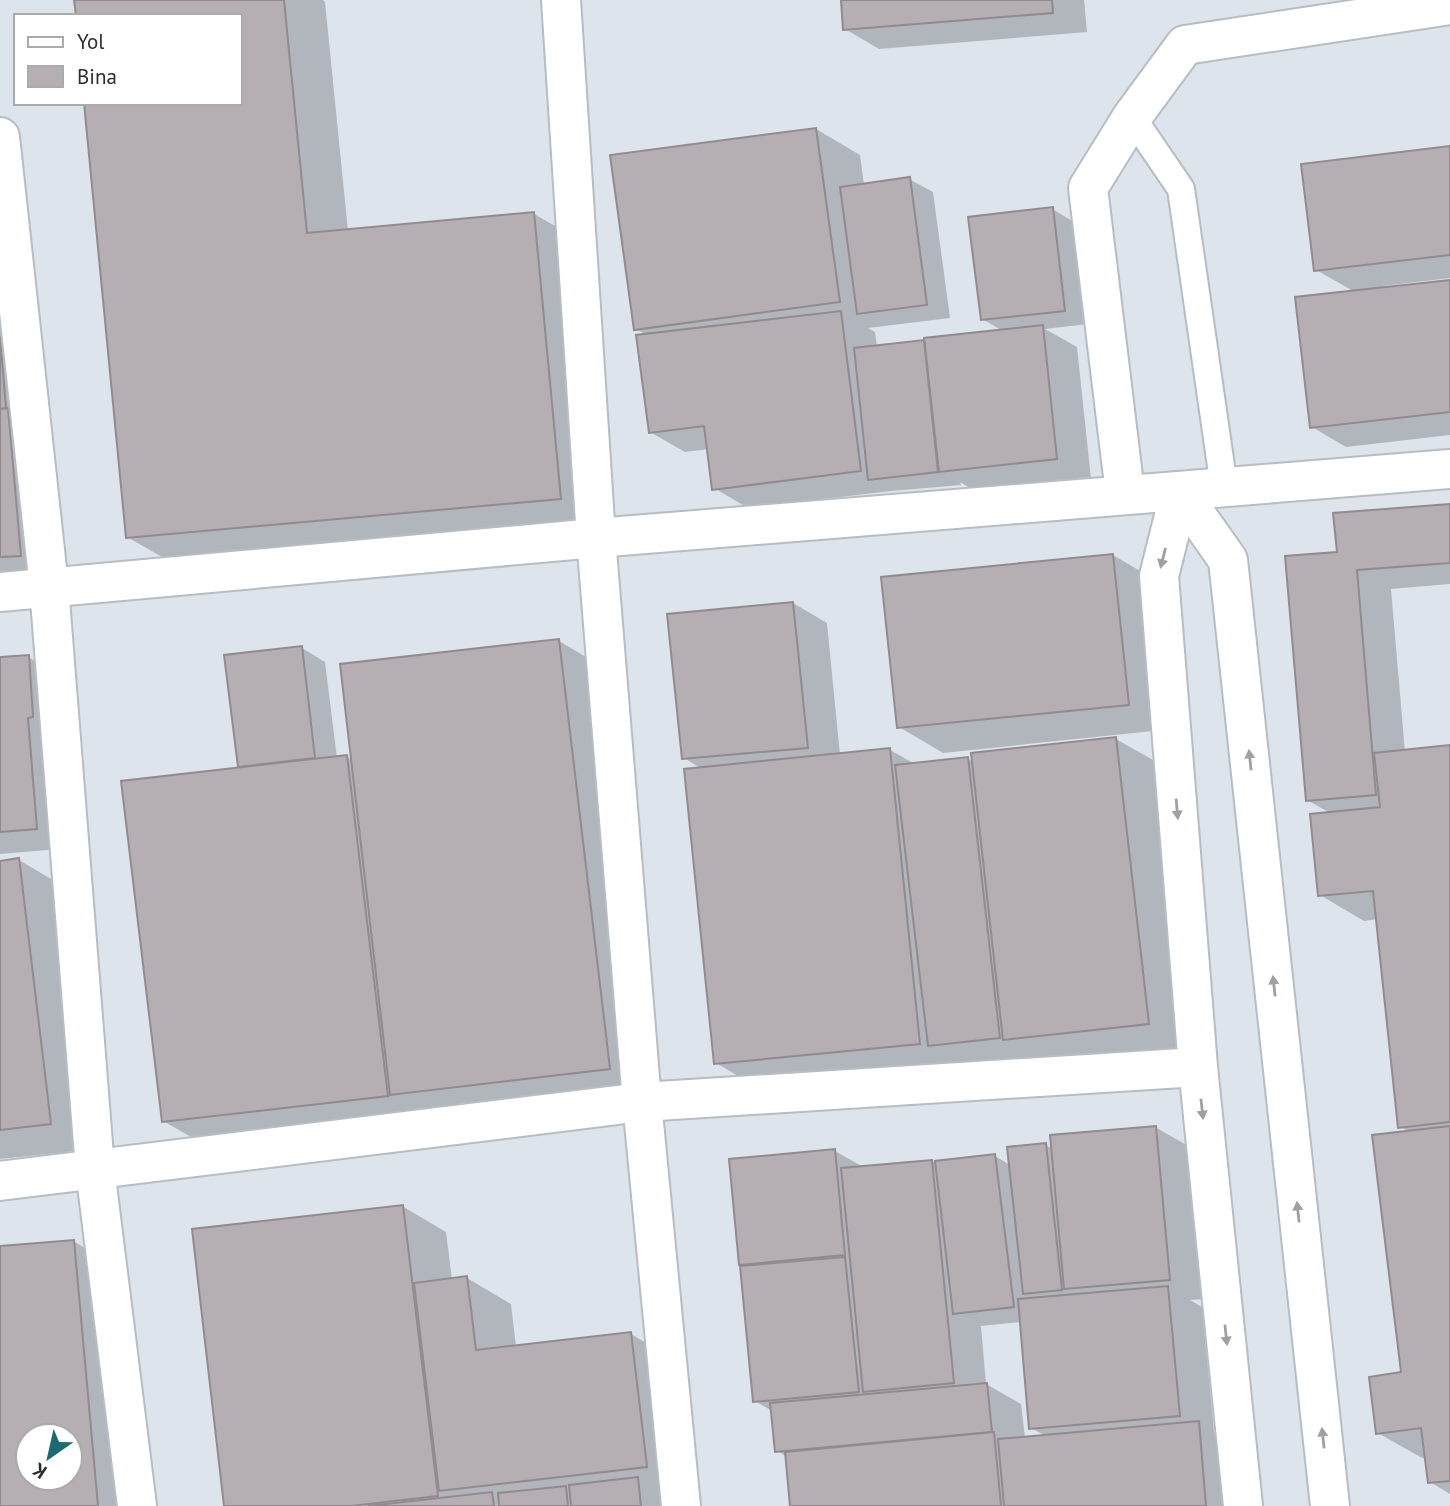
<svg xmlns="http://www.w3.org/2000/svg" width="1450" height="1506" font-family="'PT Sans',sans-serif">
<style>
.shadow{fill:#0003;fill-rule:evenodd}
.building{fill:#b5aeb3;stroke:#918a8f;stroke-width:2;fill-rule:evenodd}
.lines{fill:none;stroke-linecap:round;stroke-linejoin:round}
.lane-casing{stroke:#b7bdc3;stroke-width:30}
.street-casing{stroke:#b7bdc3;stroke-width:42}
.secondary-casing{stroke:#b7bdc3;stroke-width:42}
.lane{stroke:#fff;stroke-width:26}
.street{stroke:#fff;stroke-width:38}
.secondary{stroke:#fff;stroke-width:38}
.oneway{fill:#9fa0a1}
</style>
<rect width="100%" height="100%" fill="#dee4eb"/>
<!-- shadow -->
<g class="shadow">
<polygon points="76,0 323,0 325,2 348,231 534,214 578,239 605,523 171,562 127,537 240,103 240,16"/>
<polygon points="842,0 1084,0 1087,32 879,49 845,29"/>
<polygon points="816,129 860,155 864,185 909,179 933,192 950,318 868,328 875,332 877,347 923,342 926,344 1003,331 982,319 1052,209 1076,223 1088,324 1045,329 1077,347 1091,479 975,491 960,482 961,485 891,491 748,508 714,488 709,449 685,452 650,432 648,336 636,329"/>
<polygon points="1450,148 1450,278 1383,286 1384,289 1450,282 1450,435 1346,447 1312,427 1355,292 1316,270"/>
<polygon points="0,266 55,575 0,579"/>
<polygon points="1450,506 1450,584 1391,589 1405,752 1450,747 1450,1494 1430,1482 1427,1458 1422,1458 1378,1433 1403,1374 1410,1132 1400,1127 1378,919 1364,921 1320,895 1330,813 1307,800 1339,553"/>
<polygon points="1113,555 1157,581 1172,729 943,753 899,727"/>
<polygon points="793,603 827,623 840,755 890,750 915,764 968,759 973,762 1116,739 1160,764 1193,1048 1048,1064 1035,1057 760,1089 716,1063 702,769 684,758"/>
<polygon points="559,641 603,667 654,1094 207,1146 163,1121 244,769 239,766 302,648 325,662 337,758 347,757 353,761"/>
<polygon points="28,657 63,677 71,848 0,854 0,659"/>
<polygon points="19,860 63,886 94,1149 0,1159 0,862"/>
<path d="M1155 1127 1190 1147 1204 1299 1190 1300 1202 1307 1214 1432 1242 1448 1248 1506H792L787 1457 776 1450 772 1411 755 1401 747 1268 741 1264 835 1151 865 1168 995 1156 1010 1165 1045 1145 1053 1149ZM1021 1322 1031 1428 1046 1436 1025 1438 1021 1404 986 1384 981 1326Z"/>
<polygon points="402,1206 446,1232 452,1280 467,1278 511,1304 516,1347 631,1334 675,1360 662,1506 226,1506"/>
<path d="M73 1241 117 1267 140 1506H0V1248ZM28 1436H70V1478H28Z"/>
</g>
<!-- building -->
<g class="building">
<polygon points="74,0 284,0 307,233 534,212 561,499 126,538 84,103 240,103 240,16 76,16"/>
<polygon points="841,0 1052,0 1053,13 843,30"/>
<polygon points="816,128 840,302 634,330 610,155"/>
<polygon points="1450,146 1450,255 1314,271 1301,164"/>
<polygon points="910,177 927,305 857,314 840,187"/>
<polygon points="1053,207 1065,311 981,320 968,217"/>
<polygon points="1450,280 1450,412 1310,428 1295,297"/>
<polygon points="841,311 861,471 712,490 704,426 649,433 636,335"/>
<polygon points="1043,325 1057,459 939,472 924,338"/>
<polygon points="0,336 6,408 0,409"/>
<polygon points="924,340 938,472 868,480 854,348"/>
<polygon points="8,408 21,556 0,557 0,409"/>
<polygon points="1450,504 1450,563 1357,570 1376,795 1306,801 1285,556 1337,552 1333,513"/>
<polygon points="1113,554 1129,705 897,728 881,577"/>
<polygon points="793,602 808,748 682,759 667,614"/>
<polygon points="559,639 610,1069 390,1095 340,664"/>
<polygon points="302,646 315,758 238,767 224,655"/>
<polygon points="29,655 33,717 28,718 37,829 0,832 0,657"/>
<polygon points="1116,737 1149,1024 1003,1040 971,753"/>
<polygon points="1450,745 1450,1122 1398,1128 1373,891 1318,896 1310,814 1380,807 1374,753"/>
<polygon points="890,748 920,1044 714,1064 684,769"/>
<polygon points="347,755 388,1096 162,1122 121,781"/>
<polygon points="968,757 1000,1038 928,1046 895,765"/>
<polygon points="19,858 51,1124 0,1130 0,861"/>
<polygon points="1156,1126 1170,1280 1064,1289 1050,1135"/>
<polygon points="1450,1126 1450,1481 1428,1483 1421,1428 1376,1434 1369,1377 1401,1372 1372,1135"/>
<polygon points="1046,1143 1062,1290 1023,1294 1007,1147"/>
<polygon points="835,1149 845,1255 739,1265 729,1159"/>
<polygon points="995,1154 1014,1307 953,1314 935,1161"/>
<polygon points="932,1160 954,1383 863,1392 841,1168"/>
<polygon points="403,1205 438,1496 351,1506 224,1506 192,1229"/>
<path d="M74 1240 98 1506H0V1246ZM28 1436H70V1478H28Z"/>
<polygon points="845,1257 859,1392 753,1402 740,1266"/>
<polygon points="467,1276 476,1350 631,1332 647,1467 439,1491 414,1283"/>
<polygon points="1168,1286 1180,1416 1029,1429 1018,1299"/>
<polygon points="987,1383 992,1432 775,1452 770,1403"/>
<polygon points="1199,1421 1206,1506 1004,1506 998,1439"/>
<polygon points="994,1432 1001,1506 790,1506 785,1452"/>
<polygon points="638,1477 641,1506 571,1506 569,1485"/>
<polygon points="566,1486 568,1506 499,1506 498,1493"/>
<polygon points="492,1492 494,1506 368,1506"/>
</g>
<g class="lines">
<!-- lane casing -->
<g class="lane-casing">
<polyline id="lane" points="1132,117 1181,189 1224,487"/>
</g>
<!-- street casing -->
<g class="street-casing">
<g id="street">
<polyline points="561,0 596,538 642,1102 681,1506"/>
<polyline points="0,137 49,587 95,1169 137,1506"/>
<polyline points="1125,493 1088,188 1132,117 1185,45 1450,5"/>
<polyline points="0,592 596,538 1450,469"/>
<polyline points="0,1181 642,1102 1198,1067"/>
</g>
</g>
<!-- secondary casing -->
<g class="secondary-casing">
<g id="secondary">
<polyline points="1180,492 1228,560 1330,1506"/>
<polyline points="1180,492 1159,576 1198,1067 1243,1506"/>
</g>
</g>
<!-- lane -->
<use href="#lane" class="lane"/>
<!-- street -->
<use href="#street" class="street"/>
<!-- secondary -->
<use href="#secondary" class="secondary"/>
</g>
<!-- one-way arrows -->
<defs><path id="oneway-solid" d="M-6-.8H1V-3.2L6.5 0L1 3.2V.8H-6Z" transform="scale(1.75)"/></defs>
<g class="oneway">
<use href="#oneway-solid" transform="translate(1163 558) rotate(104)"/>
<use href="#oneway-solid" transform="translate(1250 760) rotate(-96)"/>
<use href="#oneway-solid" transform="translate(1177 809) rotate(85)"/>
<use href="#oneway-solid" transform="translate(1274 986) rotate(-96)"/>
<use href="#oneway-solid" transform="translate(1202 1109) rotate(84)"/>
<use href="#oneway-solid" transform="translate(1298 1212) rotate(-96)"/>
<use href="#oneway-solid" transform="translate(1226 1335) rotate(84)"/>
<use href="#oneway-solid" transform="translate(1323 1438) rotate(-96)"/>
</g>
<!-- legend -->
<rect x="14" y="14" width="228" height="91" fill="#ffffff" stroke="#aaabac" stroke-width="2"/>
<rect x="28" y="37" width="35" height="10" fill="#ffffff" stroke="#aaabac" stroke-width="2"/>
<text x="77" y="49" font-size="21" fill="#2a2c2f">Yol</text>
<rect x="28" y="66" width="35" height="21" fill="#b5aeb3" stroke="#aaabac" stroke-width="2"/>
<text x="77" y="84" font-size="21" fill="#2a2c2f">Bina</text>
<!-- north arrow -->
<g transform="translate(49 1457) rotate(214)"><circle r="33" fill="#ffffff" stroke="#aaabac" stroke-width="2"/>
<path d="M0-5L12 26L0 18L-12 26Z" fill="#1d6971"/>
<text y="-10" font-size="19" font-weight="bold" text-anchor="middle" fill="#2a2c2f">K</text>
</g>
</svg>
